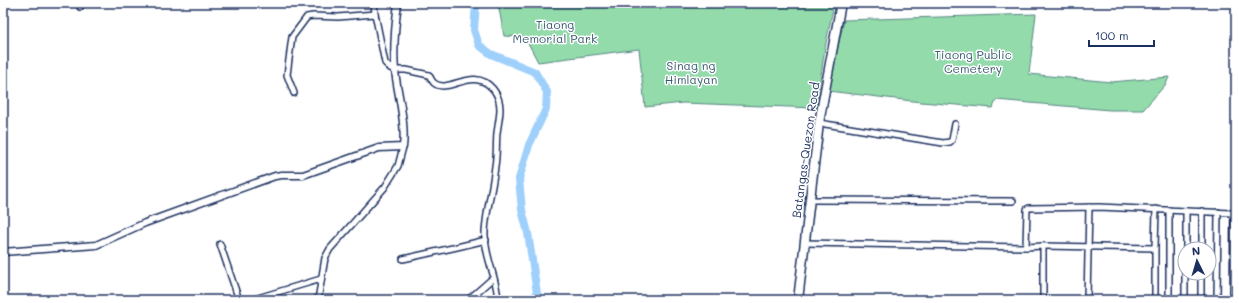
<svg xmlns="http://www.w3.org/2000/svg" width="1239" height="303" font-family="Mali,sans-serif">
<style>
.green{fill:#93dbaa;stroke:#578584}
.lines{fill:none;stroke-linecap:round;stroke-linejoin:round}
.river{stroke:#9ed0fb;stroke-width:8}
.minor-casing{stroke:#1b2f5e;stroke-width:8}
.tertiary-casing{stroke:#1b2f5e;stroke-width:9}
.primary-casing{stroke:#1b2f5e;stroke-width:11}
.minor{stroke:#fff;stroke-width:5}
.tertiary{stroke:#fff;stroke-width:6}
.primary{stroke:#fff;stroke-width:8}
.labels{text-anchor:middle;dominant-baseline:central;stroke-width:3;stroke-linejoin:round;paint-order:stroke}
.park-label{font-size:12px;fill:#395a71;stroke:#fff}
.street-label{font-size:12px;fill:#1b2f5e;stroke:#fff}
</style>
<rect width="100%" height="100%" fill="#fff"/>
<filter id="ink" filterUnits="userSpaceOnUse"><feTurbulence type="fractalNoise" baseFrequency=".025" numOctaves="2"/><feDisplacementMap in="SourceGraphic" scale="8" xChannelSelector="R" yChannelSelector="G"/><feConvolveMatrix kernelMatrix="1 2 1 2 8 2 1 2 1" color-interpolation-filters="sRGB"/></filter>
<g filter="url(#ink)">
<!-- green -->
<g class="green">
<polygon points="498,3 834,3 825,48 816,108 683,103 645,107 639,49 538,62 525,37 504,36"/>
<polygon points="1036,14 1029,74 1111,82 1169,77 1166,84 1143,110 1110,110 996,100 993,108 921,102 828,91 844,20"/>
</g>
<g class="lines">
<!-- river -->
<polyline class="river" points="476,3 474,30 479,45 491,54 535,72 547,92 546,109 529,145 519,179 522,210 528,233 538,300"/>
<!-- minor casing -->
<g class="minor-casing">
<g id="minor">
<polyline points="79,3 80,7"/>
<path d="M374 3 375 14 385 63 390 68 395 70H406L429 75C430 77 432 81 434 83 449 95 473 65 493 89 497 94 500 102 500 109 500 116 498 125 497 133 496 144 497 155 495 166 493 187 486 211 485 232 484 256 497 277 498 300"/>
<polyline points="294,93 287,75 291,44 292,37 307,17 313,16 338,17 375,14"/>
<polyline points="819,123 943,143 950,142 952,140 955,124"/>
<polyline points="810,200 1013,201"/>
<polyline points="805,243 1026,247 1027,209 1029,208 1099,207 1231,213 1234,217 1233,300"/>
<polyline points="220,244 239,300"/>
<polyline points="1043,246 1155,248 1155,300"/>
<polyline points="1026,247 1043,246 1043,300"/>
<polyline points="1155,248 1156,209"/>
<polyline points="1186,249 1186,211"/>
<polyline points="1202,249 1202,211"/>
<polyline points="403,259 457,247 486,240"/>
<polyline points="251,300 321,279"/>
<polyline points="318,300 325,258 330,249 385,187 398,166 403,147"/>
<polyline points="468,300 493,278"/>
<polyline points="1087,300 1089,207"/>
<polyline points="1169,300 1169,210"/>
<polyline points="1185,300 1185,273"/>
<polyline points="1201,300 1201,273"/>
<polyline points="1217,300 1218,212"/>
</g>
</g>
<!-- tertiary casing -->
<g class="tertiary-casing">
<path id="tertiary" d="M3 252 96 245 145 223 275 176 282 175H303L379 148 403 147C406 122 398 96 395 71 393 48 395 26 398 3"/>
</g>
<!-- primary casing -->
<g class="primary-casing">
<polyline id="primary" points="798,300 819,123 841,3"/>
</g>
<!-- minor -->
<use href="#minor" class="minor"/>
<!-- tertiary -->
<use href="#tertiary" class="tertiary"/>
<!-- primary -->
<use href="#primary" class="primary"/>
</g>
</g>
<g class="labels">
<!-- park labels -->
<g class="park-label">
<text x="555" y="24">Tiaong<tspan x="555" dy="14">Memorial Park</tspan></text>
<text x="973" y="54">Tiaong Public<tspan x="973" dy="14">Cemetery</tspan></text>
<text x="691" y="65">Sinag ng<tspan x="691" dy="14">Himlayan</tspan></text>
</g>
<!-- street labels -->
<g class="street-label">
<text transform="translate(805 150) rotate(-82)">Batangas-Quezon Road</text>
</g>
</g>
<!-- margin -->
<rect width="1239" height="303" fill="none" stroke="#fff" stroke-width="16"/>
<rect x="8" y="8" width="1223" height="287" fill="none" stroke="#1b2f5e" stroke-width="1.5" filter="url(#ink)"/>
<!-- north arrow -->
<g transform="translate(1197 261) rotate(355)"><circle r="19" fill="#ffffff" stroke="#a4acbf"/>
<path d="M0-3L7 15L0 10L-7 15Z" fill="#1b2f5e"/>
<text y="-6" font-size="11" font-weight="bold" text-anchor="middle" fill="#1b2f5e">N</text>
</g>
<!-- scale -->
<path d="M1089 40v6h65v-6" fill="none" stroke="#1b2f5e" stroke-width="2"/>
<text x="1095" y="40" font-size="12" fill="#1b2f5e" stroke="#ffffff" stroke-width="3" paint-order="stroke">100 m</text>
</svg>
